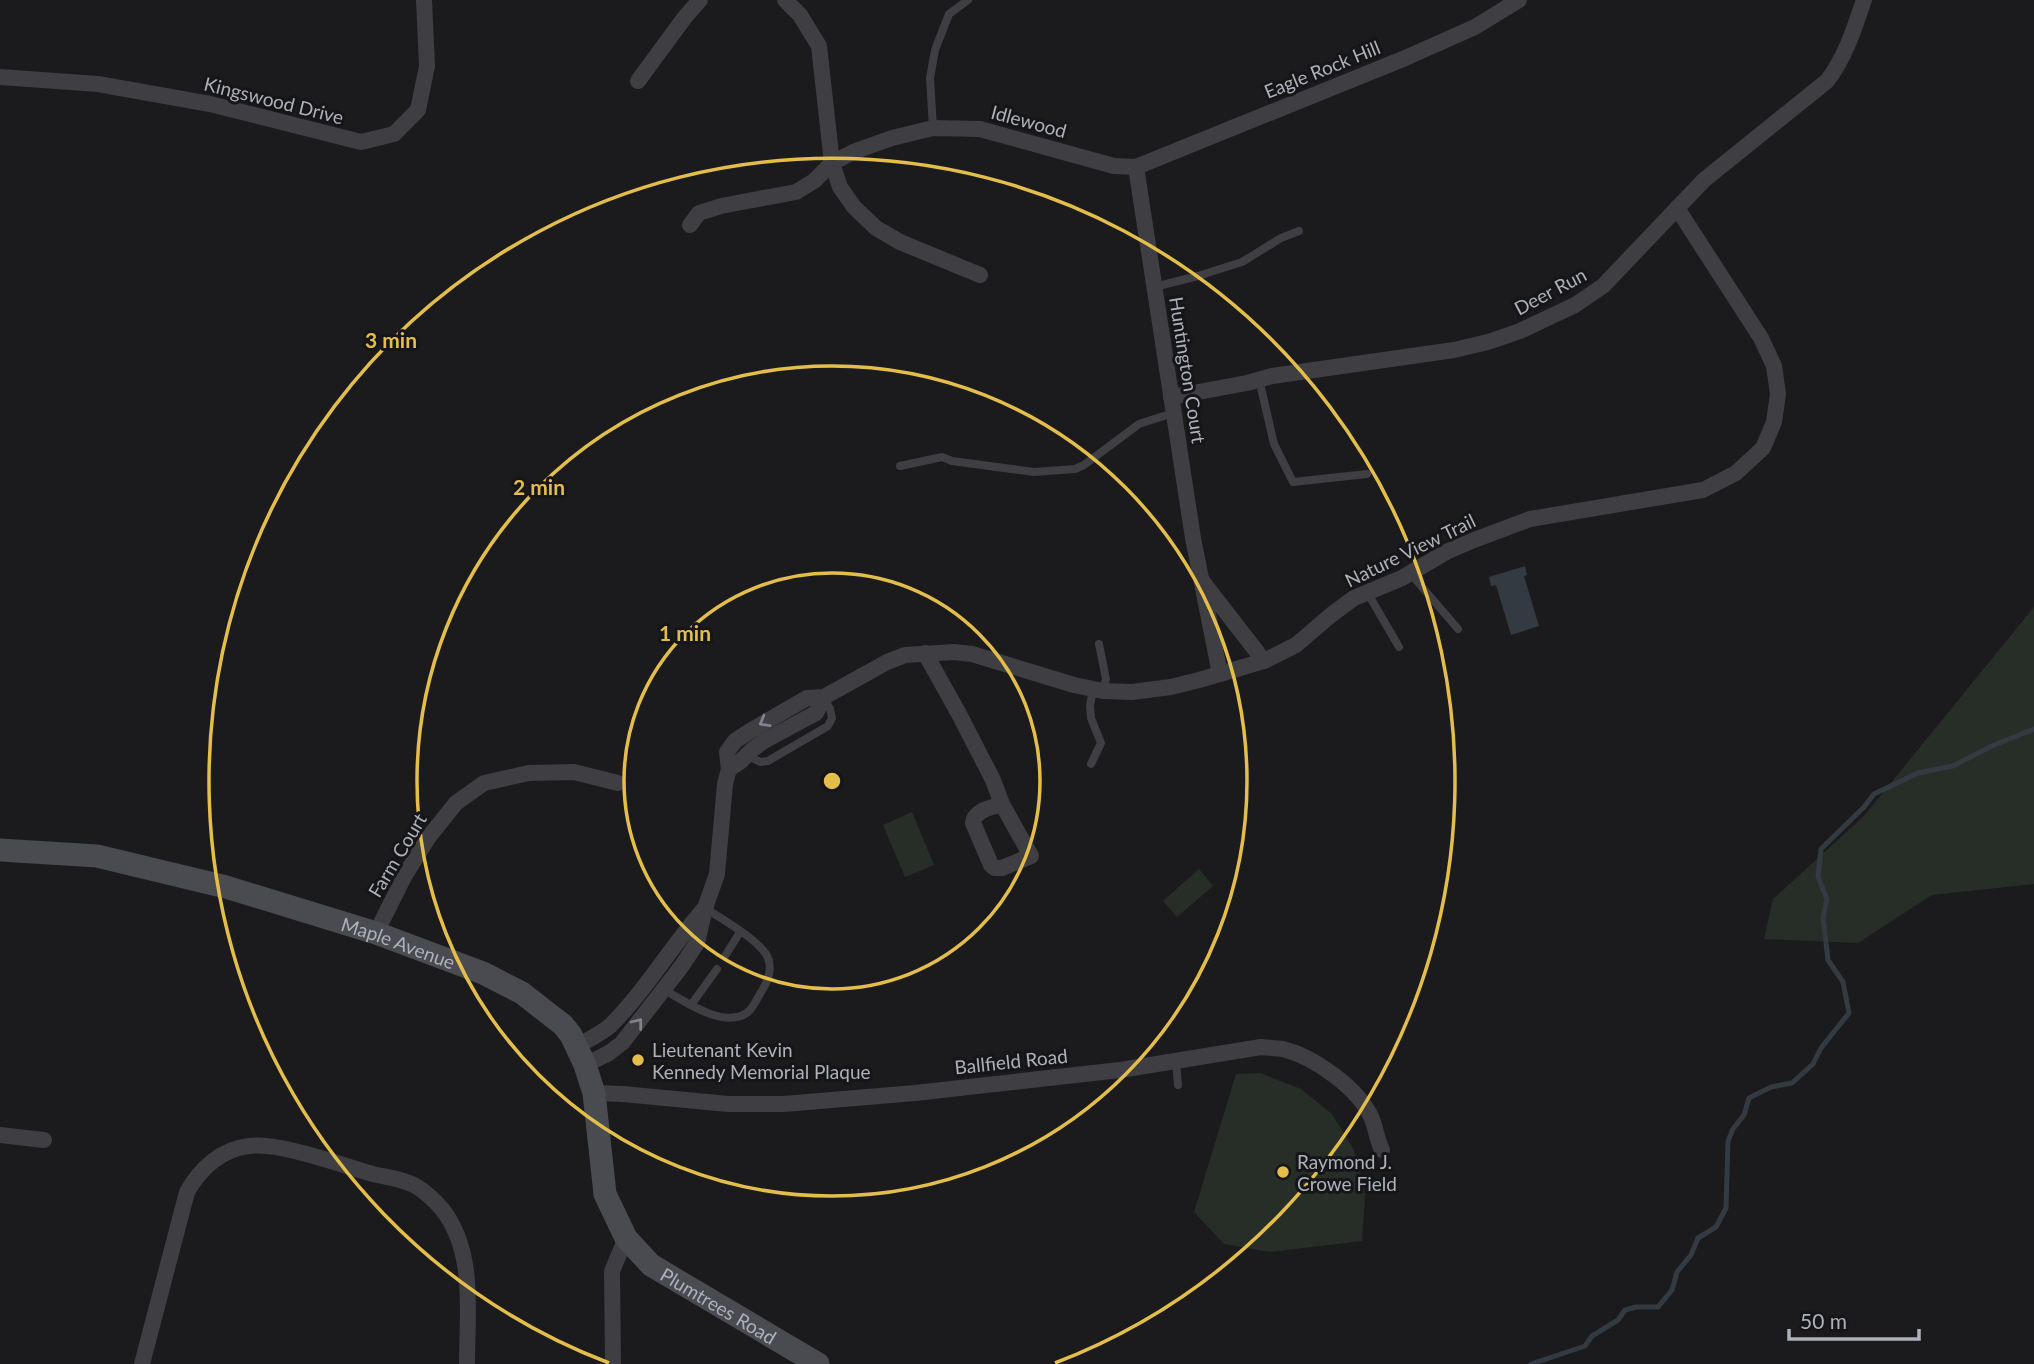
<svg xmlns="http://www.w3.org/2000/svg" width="2034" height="1364" font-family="Lato,sans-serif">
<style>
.green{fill:#272e28}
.water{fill:#333a42}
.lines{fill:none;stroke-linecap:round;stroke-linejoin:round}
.stream{stroke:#333a42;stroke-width:5}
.service{stroke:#3e3e43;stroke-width:8}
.minor{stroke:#3e3e43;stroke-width:16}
.secondary{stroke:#4a4b51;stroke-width:23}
.oneway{stroke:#81838b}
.ring{fill:none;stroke:#e4be4b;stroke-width:3.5}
.poi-dot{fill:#e4be4b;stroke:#161618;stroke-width:2.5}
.labels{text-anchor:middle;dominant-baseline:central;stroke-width:6;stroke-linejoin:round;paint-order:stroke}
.street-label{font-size:19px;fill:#aeb1bb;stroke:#161618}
.poi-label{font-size:19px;fill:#aeb1bb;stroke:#161618;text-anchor:start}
.centre{fill:#e4be4b;stroke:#161618;stroke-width:3.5}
.ring-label{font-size:21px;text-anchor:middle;font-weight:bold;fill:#e4be4b;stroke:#161618;stroke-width:6;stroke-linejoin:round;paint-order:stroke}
</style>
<rect width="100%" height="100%" fill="#1b1b1d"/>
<!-- green -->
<g class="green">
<polygon points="2034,607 2034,884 1932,895 1858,943 1764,939 1773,899 1864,816"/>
<polygon points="912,812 934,865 905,877 883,825"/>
<polygon points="1199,869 1213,886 1177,917 1163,901"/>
<polygon points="1260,1073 1301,1089 1332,1114 1354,1150 1365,1194 1362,1241 1270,1252 1224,1244 1194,1212 1236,1074"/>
</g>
<!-- water -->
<polygon class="water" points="1525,566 1527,575 1524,576 1539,626 1511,635 1496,585 1491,586 1489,577"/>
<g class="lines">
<!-- stream -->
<polyline class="stream" points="1531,1364 1585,1346 1592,1336 1618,1320 1625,1310 1636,1307 1658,1307 1672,1290 1677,1272 1691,1255 1698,1238 1716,1227 1726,1208 1728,1141 1733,1129 1744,1115 1749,1098 1771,1087 1792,1083 1813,1064 1821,1048 1849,1013 1843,982 1828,960 1823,917 1827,899 1818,877 1821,849 1864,807 1874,794 1918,773 1953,766 1994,745 2034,729"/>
<!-- service -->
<g class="service">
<polyline points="933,128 930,78 935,50 949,14 968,0"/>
<polyline points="1154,287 1198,276 1242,262 1281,238 1299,231"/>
<polyline points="1259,379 1274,444 1293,482 1367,474"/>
<polyline points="900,466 942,457 952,461 1034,472 1075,469 1084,465 1139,424 1173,413"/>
<polyline points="1410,573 1458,629"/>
<polyline points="1367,592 1399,647"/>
<polyline points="1099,644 1106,679 1103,691"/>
<polyline points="747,755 760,762 768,761 828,726 832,718 830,709 824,698"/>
<polyline points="1091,764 1101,743 1091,718 1090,706 1093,689"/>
<polyline points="725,956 740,932"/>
<path d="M663 989C684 1001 725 1030 748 1012 754 1007 758 996 763 989 769 979 773 965 766 954 753 936 723 920 705 908"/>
<polyline points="691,1005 717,969"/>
<polyline points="1176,1062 1178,1085"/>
</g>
<!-- minor -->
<g class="minor">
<polyline points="785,0 800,15 819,46 832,163 840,187 854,207 876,228 900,242 980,275"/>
<polyline points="0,77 98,84 210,104 361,142 394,134 418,110 427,66 424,0"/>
<polyline points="638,81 685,17 700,0"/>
<polyline points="1136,167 1193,538 1220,674"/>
<polyline points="690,225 699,213 721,206 796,192 814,181 832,163 853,152 892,138 933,128 980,129 1114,166 1136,167 1403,59 1475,27 1519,0"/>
<path d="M1171 397 1247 383 1272 376 1454 350 1488 342 1520 331 1575 305 1603 286 1704 180 1827 81C1846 56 1854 29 1864 0"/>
<polyline points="1202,581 1264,661"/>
<path d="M925 653 959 714 993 780 1002 804 1031 856 1002 868H995L991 865 973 823C974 810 991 808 1002 804"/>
<polyline points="729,769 741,761 753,749 764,741 816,713 824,697"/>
<polyline points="376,933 405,875 428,838 456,803 484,783 529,773 574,772 618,783"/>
<path d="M577 1046C588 1040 600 1034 610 1026 645 991 671 947 703 910"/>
<polyline points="585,1065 609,1053 622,1043 681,967 697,943 705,908 717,874 725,784 729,769 727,752 735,741 750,731 807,698 824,697 887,662 905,655 954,652 972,654 1074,685 1103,691 1132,692 1171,687 1199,680 1264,661 1296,645 1331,615 1354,598 1402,578 1446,552 1474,540 1530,519 1703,490 1736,473 1763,448 1774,422 1778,394 1774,366 1761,338 1677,208"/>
<path d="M594 1093 623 1094 728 1104H784L915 1093 1120 1070 1261 1047C1268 1048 1276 1048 1283 1049 1314 1057 1359 1088 1372 1119 1376 1129 1377 1140 1382 1150"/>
<polyline points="0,1135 44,1140"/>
<path d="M142 1364 187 1192C200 1169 221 1149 249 1146 280 1142 341 1165 373 1174 386 1177 402 1179 414 1185 423 1190 435 1201 442 1209 476 1252 467 1313 467 1364"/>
<polyline points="613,1364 612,1271 626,1238"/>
</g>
<!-- secondary -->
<path class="secondary" id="s1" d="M0 850 97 856 226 887 376 933 483 973 522 993 563 1025 571 1035 585 1065 594 1093 605 1194 626 1238 651 1265 818 1364"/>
</g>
<!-- one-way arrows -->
<defs><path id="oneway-chevron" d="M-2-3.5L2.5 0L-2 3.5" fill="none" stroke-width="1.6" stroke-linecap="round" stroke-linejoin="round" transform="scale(1.75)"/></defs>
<g class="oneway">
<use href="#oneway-chevron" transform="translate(764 722) rotate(150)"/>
<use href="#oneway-chevron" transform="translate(638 1023) rotate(-52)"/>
</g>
<!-- distance rings -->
<g class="ring">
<circle cx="832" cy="781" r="208"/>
<circle cx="832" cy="781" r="415"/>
<path d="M609 1363A623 623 0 1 1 1055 1363"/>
</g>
<!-- markers -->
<g class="poi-dot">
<circle cx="638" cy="1060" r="7"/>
<circle cx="1283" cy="1172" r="7"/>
</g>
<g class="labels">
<!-- street labels -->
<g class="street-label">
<text transform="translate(1322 69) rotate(-22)">Eagle Rock Hill</text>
<text transform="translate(274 100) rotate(14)">Kingswood Drive</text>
<text transform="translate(1029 121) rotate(15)">Idlewood</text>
<text transform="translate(1550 291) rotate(-28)">Deer Run</text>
<text transform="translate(1188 370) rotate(81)">Huntington Court</text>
<text transform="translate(1410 550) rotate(-26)">Nature View Trail</text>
<text transform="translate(397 855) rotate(-59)">Farm Court</text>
<text stroke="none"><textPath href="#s1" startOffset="411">Maple Avenue</textPath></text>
<text transform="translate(1011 1061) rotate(-6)">Ballfield Road</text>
<text stroke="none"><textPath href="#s1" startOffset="938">Plumtrees Road</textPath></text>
</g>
<!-- poi labels -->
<g class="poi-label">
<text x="652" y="1049">Lieutenant Kevin<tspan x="652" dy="22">Kennedy Memorial Plaque</tspan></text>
<text x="1297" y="1161">Raymond J.<tspan x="1297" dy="22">Crowe Field</tspan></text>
</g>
</g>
<circle cx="832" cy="781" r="10" class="centre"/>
<g class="ring-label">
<text x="391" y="348">3 min</text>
<text x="539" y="495">2 min</text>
<text x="685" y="641">1 min</text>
</g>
<!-- scale -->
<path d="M1789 1329v10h130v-10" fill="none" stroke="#aeb1bb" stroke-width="3.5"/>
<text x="1800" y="1329" font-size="21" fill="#aeb1bb" stroke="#161618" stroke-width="5" paint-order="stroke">50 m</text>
</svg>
